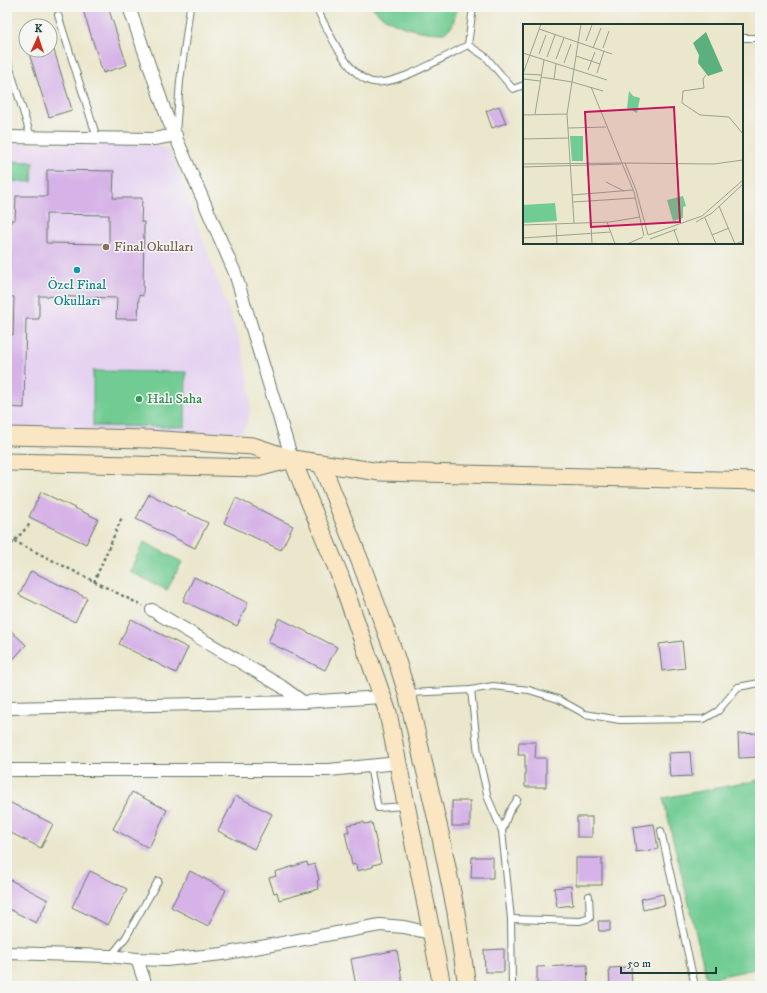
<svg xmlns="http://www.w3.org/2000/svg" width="767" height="993" font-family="'IM FELL DW Pica',serif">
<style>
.built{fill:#e5d3f1}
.green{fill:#71cc93;stroke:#488464}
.building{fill:#d5b2e7;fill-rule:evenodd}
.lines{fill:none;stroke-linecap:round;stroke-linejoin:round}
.lane-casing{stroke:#66786a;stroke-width:8}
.street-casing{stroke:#66786a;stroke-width:14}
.secondary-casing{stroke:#66786a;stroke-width:19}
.path{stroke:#66786a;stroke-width:2.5;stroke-dasharray:3 3;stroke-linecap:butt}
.lane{stroke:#fff;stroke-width:6}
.street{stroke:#fff;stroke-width:12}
.secondary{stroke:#fbe6c4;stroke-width:17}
.education-dot{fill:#8d6e63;stroke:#f6f6f2;stroke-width:1.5}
.culture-dot{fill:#0f9aa8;stroke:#f6f6f2;stroke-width:1.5}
.leisure-dot{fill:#2e9e5b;stroke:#f6f6f2;stroke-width:1.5}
.labels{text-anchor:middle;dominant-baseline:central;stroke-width:3;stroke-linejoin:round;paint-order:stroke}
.education-label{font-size:14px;fill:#785e54;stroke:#f6f6f2;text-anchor:start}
.culture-label{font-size:14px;fill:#0d838f;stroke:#f6f6f2}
.leisure-label{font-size:14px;fill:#27864d;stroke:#f6f6f2;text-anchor:start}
.inset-road{fill:none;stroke:#99a390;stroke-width:1}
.view{fill:#c2185b;fill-opacity:0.15;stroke:#c2185b;stroke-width:2}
.inset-edge{fill:none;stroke:#1f3d34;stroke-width:2}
</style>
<rect width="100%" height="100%" fill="#f6f6f2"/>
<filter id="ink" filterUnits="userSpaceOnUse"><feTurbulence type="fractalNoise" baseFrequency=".025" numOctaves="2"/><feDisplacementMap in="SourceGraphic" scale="8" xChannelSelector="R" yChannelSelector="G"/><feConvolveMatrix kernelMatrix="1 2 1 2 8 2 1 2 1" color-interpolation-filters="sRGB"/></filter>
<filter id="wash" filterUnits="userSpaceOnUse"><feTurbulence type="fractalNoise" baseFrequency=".012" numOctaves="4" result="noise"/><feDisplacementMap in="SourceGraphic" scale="16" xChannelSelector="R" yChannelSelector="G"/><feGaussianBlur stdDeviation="0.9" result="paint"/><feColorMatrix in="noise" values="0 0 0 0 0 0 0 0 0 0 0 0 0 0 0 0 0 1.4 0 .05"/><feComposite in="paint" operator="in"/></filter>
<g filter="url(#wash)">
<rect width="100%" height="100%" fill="#ebe7cd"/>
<!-- built -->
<polygon class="built" points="7,143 158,145 171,152 240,342 249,380 251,408 247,424 238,436 7,429"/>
<!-- green -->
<g class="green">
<path d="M372 7H458L452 26 444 33C419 33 389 26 372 7Z"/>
<polygon points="7,161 33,162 32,182 7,181"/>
<polygon points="93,371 186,372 185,427 93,426"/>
<polygon points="144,542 182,562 167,590 129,571"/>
<polygon points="760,780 760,968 707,979 663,798"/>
</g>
<g id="blocks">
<!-- building -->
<g class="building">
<polygon points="82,7 108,7 127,65 103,73"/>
<polygon points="28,50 54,50 72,110 49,117"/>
<polygon points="499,106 506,123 492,128 486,111"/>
<path d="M47 170 114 171 113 198H142L141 222H144L143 296 139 295 138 319H116L117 298 39 296V319H26L24 408 7 407V334L13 335 14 297 9 296 11 220H15L16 196H47ZM46 214 109 215V244L46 243Z"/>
<polygon points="41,492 98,519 86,544 29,517"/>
<polygon points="149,494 208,523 195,548 136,519"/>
<polygon points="236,498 293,526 281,550 224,523"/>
<polygon points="31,571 87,598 75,622 19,595"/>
<polygon points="194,577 248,603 237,626 183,601"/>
<polygon points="279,618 337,647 325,670 268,642"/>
<polygon points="131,619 188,648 176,673 119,644"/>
<polygon points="7,627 26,645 7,666"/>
<polygon points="682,641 685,668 662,671 659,644"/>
<polygon points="760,733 760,757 739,758 738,734"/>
<polygon points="519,742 536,742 535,758 546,758 546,787 525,787 525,755 518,755"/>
<polygon points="690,752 692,776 670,777 668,753"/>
<polygon points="132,792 167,810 149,848 113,829"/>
<polygon points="236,796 272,814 254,849 218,831"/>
<polygon points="7,801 53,824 41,848 7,831"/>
<rect x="452" y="801" width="18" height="25"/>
<rect x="577" y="817" width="15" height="20"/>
<polygon points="364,822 364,824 372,823 381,863 373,865 373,867 357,871 356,864 352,865 345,832 349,832 347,825"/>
<polygon points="654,824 658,849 636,852 633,827"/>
<polygon points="472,857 493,857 493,878 471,878"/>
<rect x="576" y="858" width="26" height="27"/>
<polygon points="307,862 308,866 315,864 319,880 317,881 319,889 279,900 277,892 274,893 269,878 276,876 275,872"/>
<polygon points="90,871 127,889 108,925 72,907"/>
<polygon points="190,871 226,890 208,926 171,907"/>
<polygon points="7,878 48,900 36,923 7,908"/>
<polygon points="571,886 573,905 557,907 554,888"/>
<polygon points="663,894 665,905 643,910 641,899"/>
<polygon points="598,921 610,921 610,931 599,931"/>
<polygon points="504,949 504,972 485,972 484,950"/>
<polygon points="397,950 403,986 356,986 351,959"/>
<polygon points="587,965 588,986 568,986 568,983 537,984 537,967"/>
<polygon points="631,967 632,986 610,986 609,968"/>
</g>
</g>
</g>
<g filter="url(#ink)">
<use href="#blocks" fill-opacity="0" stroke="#66786a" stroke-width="1"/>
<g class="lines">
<!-- lane casing -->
<g class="lane-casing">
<g id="lane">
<path d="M316 7C327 28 345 72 369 81 391 90 447 55 468 45"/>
<polyline points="58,15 97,138"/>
<polyline points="742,38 760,38"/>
<polyline points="468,45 486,57 513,89 524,85"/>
<polyline points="468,45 473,7"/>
<polyline points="7,59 31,137"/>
<polyline points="176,133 180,81 190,7"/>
<polyline points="471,690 478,754 488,798 502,831 511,919 512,986"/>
<polyline points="408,693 471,690 493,686 529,690 558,699 585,714 620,720 704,719 718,711 738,687 760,683"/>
<polyline points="370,766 378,808 404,806"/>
<polyline points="502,831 509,812 517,800"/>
<polyline points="661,831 695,986"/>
<polyline points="511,919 580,921 590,918 589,896"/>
<polyline points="111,956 126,937 158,881"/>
</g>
</g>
<!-- street casing -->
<g class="street-casing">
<g id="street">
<polyline points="129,7 167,117 235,273 292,459"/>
<polyline points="7,137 154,139 176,135"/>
<polyline points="152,610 281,686 303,702"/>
<polyline points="7,708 303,702 382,697"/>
<polyline points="7,770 329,770 398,763"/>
<polyline points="7,953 109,956 137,959 166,960 222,954 380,925 404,927 430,933"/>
<polyline points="137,959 146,986"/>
</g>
</g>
<!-- secondary casing -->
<g class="secondary-casing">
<g id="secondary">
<polyline points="7,436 148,439 253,446 292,459 380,472 760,481"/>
<polyline points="292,459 340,576 388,713 442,986"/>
<polyline points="7,462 257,468 292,459"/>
<polyline points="321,463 362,566 396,658 407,693 440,833 456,912 467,986"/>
</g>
</g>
<!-- path -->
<g class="path">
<polyline points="14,541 143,606"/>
<polyline points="7,549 30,524"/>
<polyline points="94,582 122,517"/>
<polyline points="7,587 10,590 7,593"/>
</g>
<!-- lane -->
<use href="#lane" class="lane"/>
<!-- street -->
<use href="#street" class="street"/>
<!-- secondary -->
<use href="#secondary" class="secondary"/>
</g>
</g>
<!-- markers -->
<circle class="education-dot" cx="106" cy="247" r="4"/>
<circle class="culture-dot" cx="77" cy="270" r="4"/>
<circle class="leisure-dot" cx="139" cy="399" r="4"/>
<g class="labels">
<!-- education labels -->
<g class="education-label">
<text x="114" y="247">Final Okulları</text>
</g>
<!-- culture labels -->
<g class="culture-label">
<text x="77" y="285">Özel Final<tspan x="77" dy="16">Okulları</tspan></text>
</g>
<!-- leisure labels -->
<g class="leisure-label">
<text x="147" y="399">Halı Saha</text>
</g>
</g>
<!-- overview -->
<g transform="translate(523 24)">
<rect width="220" height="220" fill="#ebe7cd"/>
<path d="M106 67 110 72 117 74 114 89 104 84ZM47 112H60V137H49ZM160 172 163 182 160 183V194L150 197 144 176ZM32 179 34 197 0 199V181Z" fill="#71cc93"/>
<path d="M183 8 200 47 185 52 175 39 176 31 170 19Z" fill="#5cb07d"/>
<path class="inset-road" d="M16 5 89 30M63 17 69 1M70 24 78 4M80 24 86 7M0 29 84 56M16 30 23 11M53 32 77 40M24 33 32 11M33 35 41 14M41 39 48 20M65 46 72 28M74 49 81 27M0 50 18 0M0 50 18 51M183 51 180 55 181 64 160 67 159 79 177 91 206 93 220 110M18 53 49 58 80 67M0 55 17 57M31 55 33 40M68 63 99 139 191 140 220 136M12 90 21 36M0 91 44 90M45 104 83 103M0 115 46 114M99 139 111 168 121 212M102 139 113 166 125 211M0 140 99 139M0 143 98 140M83 158 101 167M49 171 110 166M50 178 112 174M196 182 212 220 220 217M182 194 193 220M68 198 69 220M84 198 92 220M173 198 189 189 220 160M51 199 44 90 58 0M33 200 34 220M0 201 87 198 117 193M151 206 156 220M125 211 179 192 220 156M189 211 206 204M0 214 88 208M127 215 154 205M104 220 120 213"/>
<path class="view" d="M151 83 157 198 68 203 62 88Z"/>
<rect width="220" height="220" class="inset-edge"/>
</g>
<!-- margin -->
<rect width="767" height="993" fill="none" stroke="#f6f6f2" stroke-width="24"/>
<!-- north arrow -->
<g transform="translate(38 38) rotate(3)"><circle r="19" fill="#f6f6f2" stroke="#a0aca6"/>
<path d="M0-3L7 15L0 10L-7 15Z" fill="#c8321e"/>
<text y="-6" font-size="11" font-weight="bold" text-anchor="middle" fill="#1f3d34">K</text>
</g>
<!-- scale -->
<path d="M621 967v6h95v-6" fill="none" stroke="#1f3d34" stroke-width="2"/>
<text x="627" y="967" font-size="12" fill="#1f3d34" stroke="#f6f6f2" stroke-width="3" paint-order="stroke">50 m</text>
</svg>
